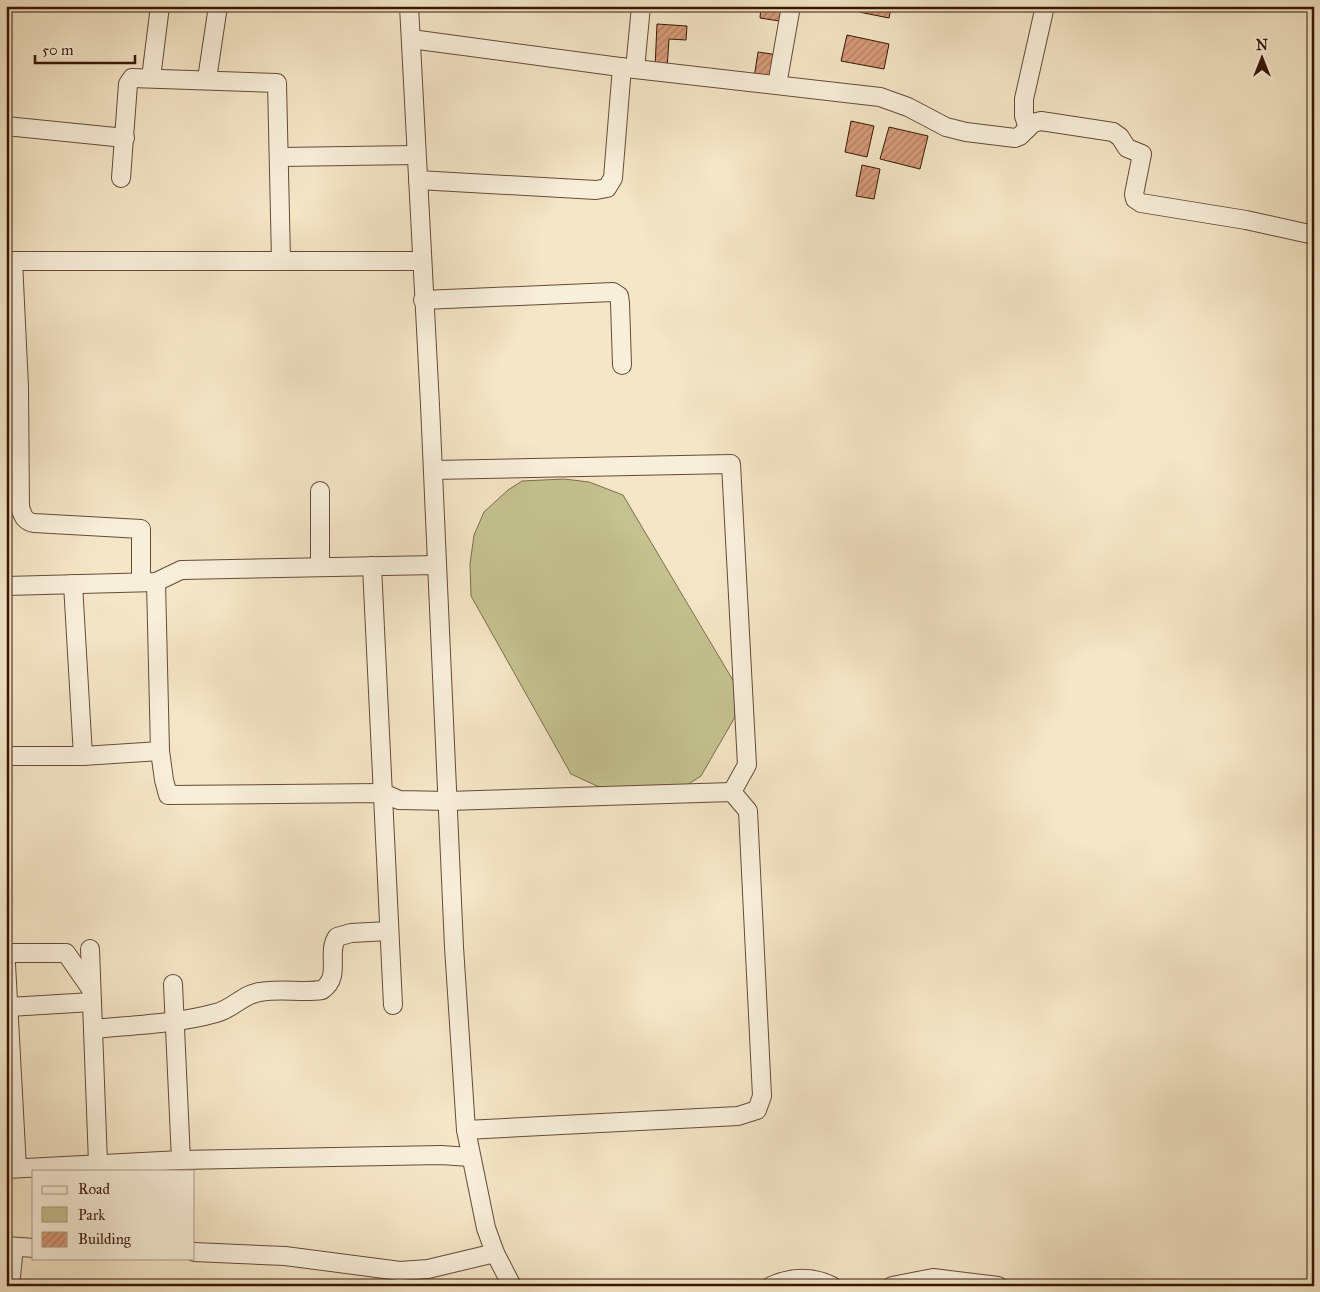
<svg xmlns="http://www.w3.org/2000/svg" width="1320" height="1292" font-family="'IM FELL Great Primer',serif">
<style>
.park{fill:#c4c290;stroke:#7e6c4a}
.building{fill:url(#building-hatch);stroke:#371704}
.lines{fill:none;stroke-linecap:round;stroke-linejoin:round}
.minor-casing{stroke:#664b35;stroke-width:20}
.minor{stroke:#f8efdb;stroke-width:18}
</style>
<defs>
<pattern id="building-hatch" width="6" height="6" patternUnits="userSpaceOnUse" patternTransform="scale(1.25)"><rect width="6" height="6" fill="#d79b79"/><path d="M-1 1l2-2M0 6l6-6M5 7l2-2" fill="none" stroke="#af7d61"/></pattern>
</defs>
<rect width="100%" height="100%" fill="#f4e6c7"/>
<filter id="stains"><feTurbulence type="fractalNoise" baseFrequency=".004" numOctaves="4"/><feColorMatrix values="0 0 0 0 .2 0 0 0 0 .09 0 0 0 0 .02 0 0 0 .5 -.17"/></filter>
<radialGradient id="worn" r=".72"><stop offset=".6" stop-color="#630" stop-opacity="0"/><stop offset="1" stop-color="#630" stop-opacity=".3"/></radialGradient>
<!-- park -->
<polygon class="park" points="564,479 589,482 623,495 734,682 735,717 701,776 678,791 608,791 571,774 471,596 470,564 474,535 484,512 508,490 522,481"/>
<!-- building -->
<g class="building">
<polygon points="761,6 788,6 786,22 760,18"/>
<polygon points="860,6 891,8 889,18 859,12"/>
<polygon points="657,24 687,26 686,40 669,39 667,69 655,68"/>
<polygon points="847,35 889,44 884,69 841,61"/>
<polygon points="758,52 778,55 774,81 754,78"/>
<polygon points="851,121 874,126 867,157 845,152"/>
<polygon points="889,127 928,136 920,169 880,159"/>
<polygon points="862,165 880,169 874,199 856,196"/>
</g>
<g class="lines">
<!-- minor casing -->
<g class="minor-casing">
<g id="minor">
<polyline points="409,6 430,405 454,947 466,1130 486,1228 495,1253 512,1286"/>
<polyline points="411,39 635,69 880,97 908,107 946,127 966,132 1015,138 1020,136 1033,123 1041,121 1113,132 1120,137 1127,148 1142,154 1134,194 1135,199 1141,203 1246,220 1314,235"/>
<polyline points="635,69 641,6"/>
<polyline points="151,78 160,6"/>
<polyline points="207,79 218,6"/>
<polyline points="777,85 791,6"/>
<polyline points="6,126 125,138"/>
<polyline points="1028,128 1024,116 1024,99 1045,6"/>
<polyline points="280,157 416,155"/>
<polyline points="121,178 128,84 132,78 277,83 281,260"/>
<polyline points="418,180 596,190 607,188 613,178 622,67"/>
<polyline points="6,261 421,261"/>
<path d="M13 261 19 387 20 507C23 516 24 521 34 523L141 529V582"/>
<polyline points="423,300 613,292 619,296 620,303 622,365"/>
<polyline points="433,470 731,464 747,765 732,792"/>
<polyline points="372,566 393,1005"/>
<polyline points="320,567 320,491"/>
<polyline points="156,582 160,751 164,780 168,795 383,793 399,800 448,801 732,792 748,811 762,1096 757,1110 738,1116 466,1130"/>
<polyline points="73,584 83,756"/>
<polyline points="6,586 156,582 181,570 437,565"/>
<polyline points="6,756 83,756 160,751"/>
<polyline points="90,949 98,1163"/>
<polyline points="6,953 66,953 91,989"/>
<polyline points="6,964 17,1168"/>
<polyline points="173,984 181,1160"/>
<polyline points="9,1007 92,1002"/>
<path d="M93 1029C134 1025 176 1024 216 1013 233 1009 243 994 260 992 281 988 302 993 322 990 342 977 326 953 337 937L351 933 389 931"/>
<polyline points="6,1169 181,1160 441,1155 470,1157"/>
<polyline points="6,1246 34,1248"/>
<polyline points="194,1252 285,1256 400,1271 428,1269 495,1253"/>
<polyline points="10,1286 14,1247"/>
<path d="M771 1286C791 1277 812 1276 832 1286"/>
<polyline points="892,1286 933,1278 998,1286"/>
</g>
</g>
<!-- minor -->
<use href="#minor" class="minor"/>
</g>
<!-- margin -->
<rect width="1320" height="1292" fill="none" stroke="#f4e6c7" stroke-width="25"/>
<rect x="8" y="8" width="1305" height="1277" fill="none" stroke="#371704" stroke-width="2.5"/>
<rect x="12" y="12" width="1295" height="1267" fill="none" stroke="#371704"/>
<!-- legend -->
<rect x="32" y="1170" width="162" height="90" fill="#f8efdb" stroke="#ab9985"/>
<rect x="42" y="1186" width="25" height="8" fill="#f8efdb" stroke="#ab9985"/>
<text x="78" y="1194" font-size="15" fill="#371704">Road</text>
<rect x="42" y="1207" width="25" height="15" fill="#c4c290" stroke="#ab9985"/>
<text x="78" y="1220" font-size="15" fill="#371704">Park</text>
<rect x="42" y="1232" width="25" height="15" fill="url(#building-hatch)" stroke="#ab9985"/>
<text x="78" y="1244" font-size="15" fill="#371704">Building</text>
<!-- north arrow -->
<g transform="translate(1262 58)" stroke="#f8efdb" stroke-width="4" paint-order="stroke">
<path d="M0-4L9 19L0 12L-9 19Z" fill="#371704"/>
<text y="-8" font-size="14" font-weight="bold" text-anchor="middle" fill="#371704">N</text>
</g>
<!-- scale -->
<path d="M35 55v8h100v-8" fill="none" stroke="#371704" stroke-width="2.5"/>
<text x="42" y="55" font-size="15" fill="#371704" stroke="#f8efdb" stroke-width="4" paint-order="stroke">50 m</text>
<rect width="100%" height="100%" filter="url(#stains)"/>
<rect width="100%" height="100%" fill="url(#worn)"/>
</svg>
